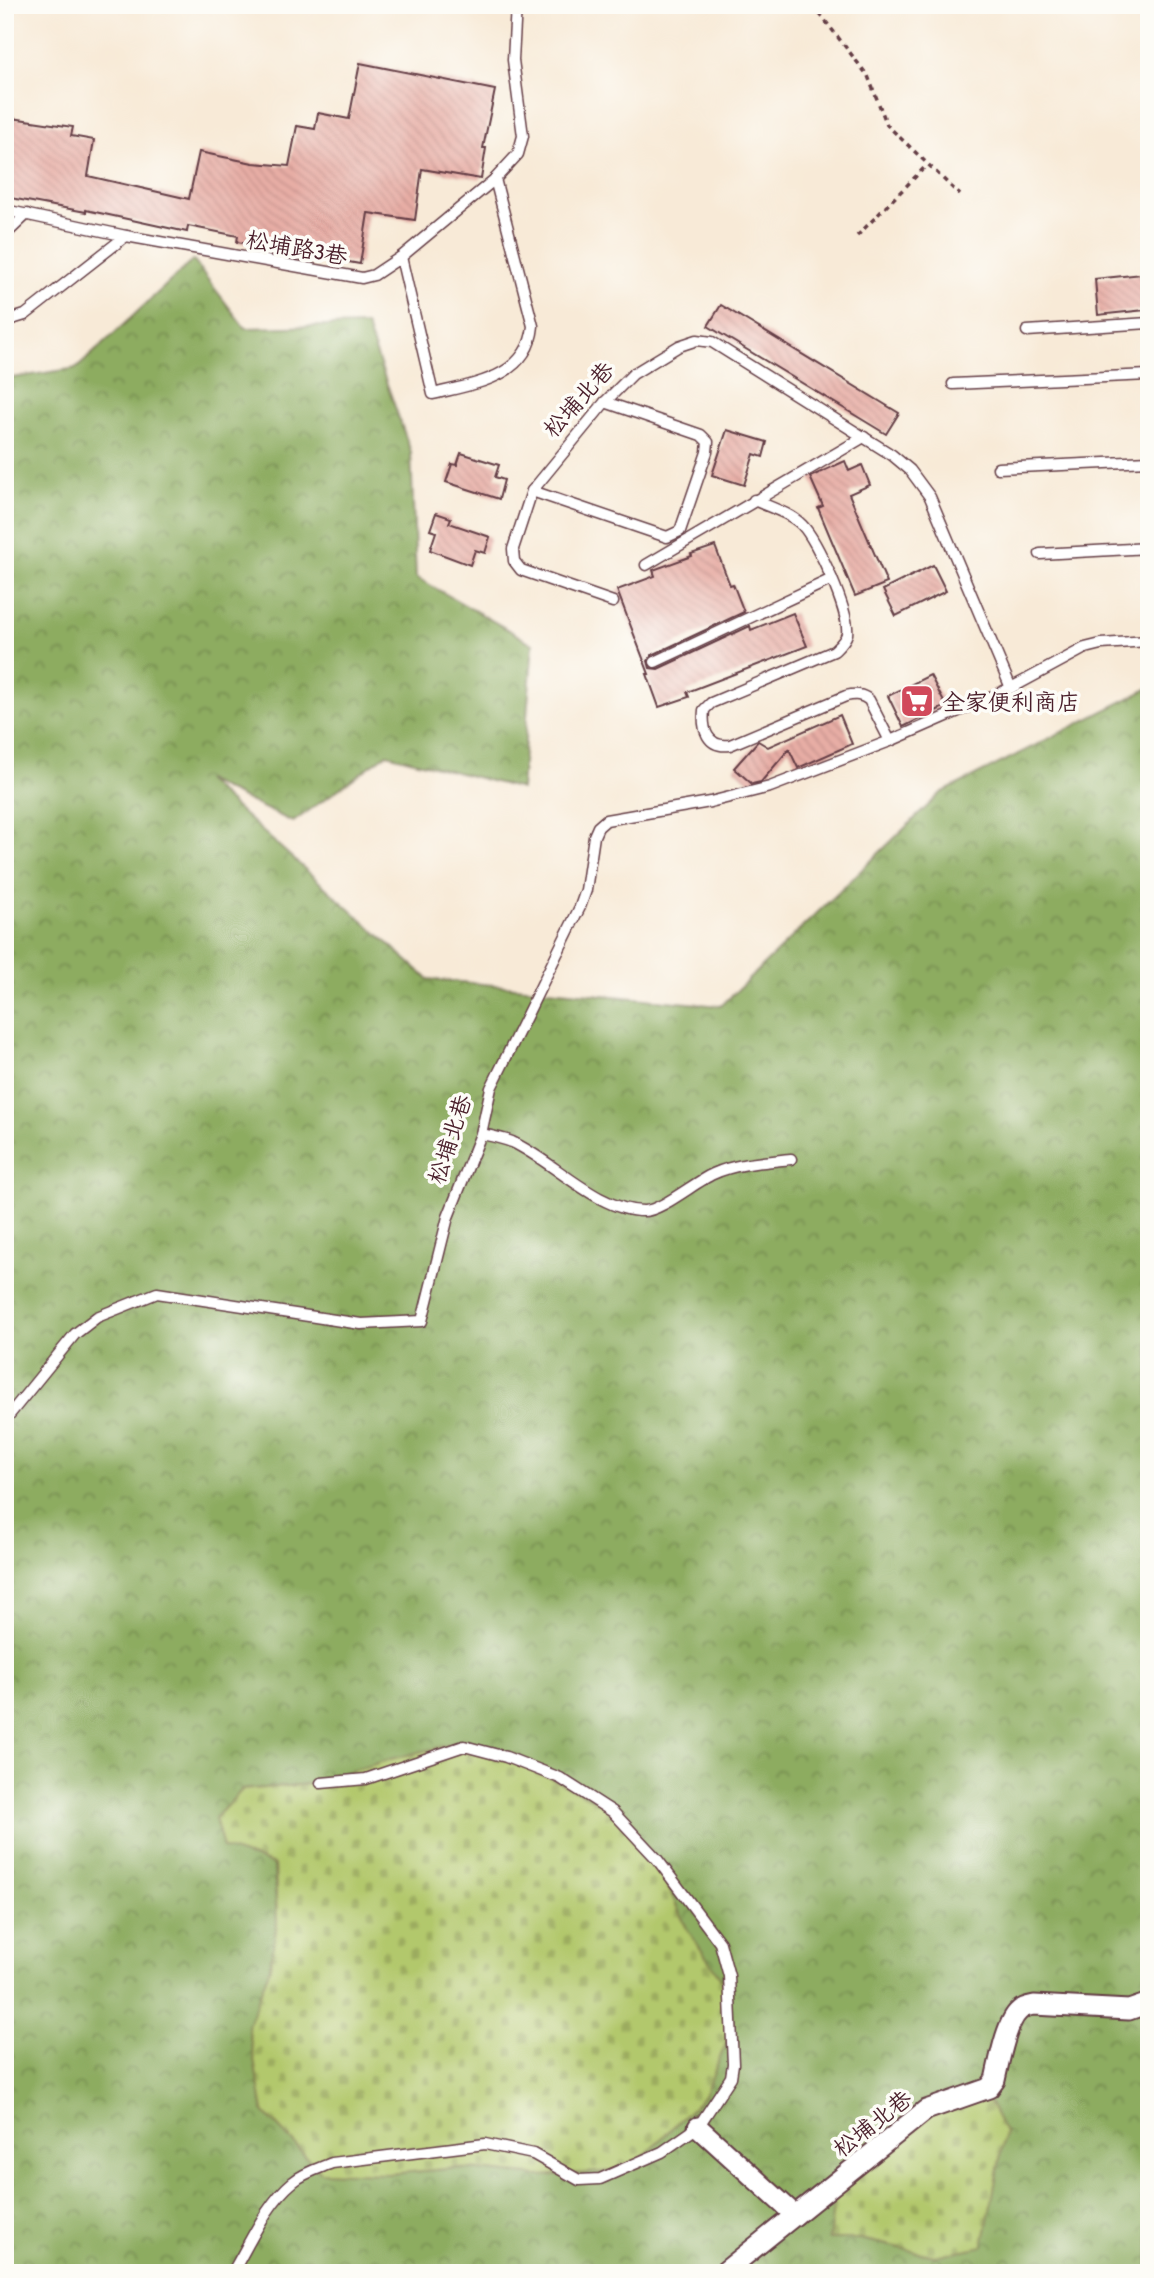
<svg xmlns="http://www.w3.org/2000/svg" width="1154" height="2278" font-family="'Patrick Hand','LXGW WenKai TC',sans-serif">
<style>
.forest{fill:url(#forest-crowns);stroke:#6c6646;stroke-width:2;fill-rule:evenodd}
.cemetery{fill:url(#cemetery-stones);stroke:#7e744c;stroke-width:2}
.building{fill:url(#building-back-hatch)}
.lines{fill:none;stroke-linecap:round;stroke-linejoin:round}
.lane-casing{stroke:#643d45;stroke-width:13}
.street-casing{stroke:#643d45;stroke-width:23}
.path{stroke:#643d45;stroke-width:3.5;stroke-dasharray:5 5;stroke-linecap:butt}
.lane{stroke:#fff;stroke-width:10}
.street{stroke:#fff;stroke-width:19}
.labels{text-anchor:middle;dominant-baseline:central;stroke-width:7;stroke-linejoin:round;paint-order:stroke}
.street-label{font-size:23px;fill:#4a1f2b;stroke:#fdfcf7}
.poi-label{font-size:23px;fill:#4a1f2b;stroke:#fdfcf7;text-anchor:start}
</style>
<defs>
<pattern id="forest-crowns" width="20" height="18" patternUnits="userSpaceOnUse" patternTransform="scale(1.75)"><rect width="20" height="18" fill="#8dac60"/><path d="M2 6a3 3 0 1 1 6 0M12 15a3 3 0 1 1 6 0" fill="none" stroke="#758b4f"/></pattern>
<pattern id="cemetery-stones" width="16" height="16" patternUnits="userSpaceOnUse" patternTransform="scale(1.75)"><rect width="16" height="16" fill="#b2c86c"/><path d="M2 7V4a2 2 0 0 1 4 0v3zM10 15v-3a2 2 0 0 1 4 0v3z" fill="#9bab5e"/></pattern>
<pattern id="building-back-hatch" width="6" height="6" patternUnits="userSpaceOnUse" patternTransform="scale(1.75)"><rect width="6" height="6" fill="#e7ada5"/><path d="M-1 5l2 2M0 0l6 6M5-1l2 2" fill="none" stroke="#c8948e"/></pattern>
</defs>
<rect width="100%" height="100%" fill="#fdfcf7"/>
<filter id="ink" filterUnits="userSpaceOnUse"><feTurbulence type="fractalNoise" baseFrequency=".0143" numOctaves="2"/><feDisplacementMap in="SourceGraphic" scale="14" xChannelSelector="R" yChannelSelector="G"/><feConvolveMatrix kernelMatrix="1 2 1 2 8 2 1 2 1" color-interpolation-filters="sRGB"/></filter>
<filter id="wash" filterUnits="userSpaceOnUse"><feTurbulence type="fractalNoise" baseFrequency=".00686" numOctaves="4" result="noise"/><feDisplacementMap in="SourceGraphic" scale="28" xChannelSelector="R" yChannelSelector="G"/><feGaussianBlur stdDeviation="1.57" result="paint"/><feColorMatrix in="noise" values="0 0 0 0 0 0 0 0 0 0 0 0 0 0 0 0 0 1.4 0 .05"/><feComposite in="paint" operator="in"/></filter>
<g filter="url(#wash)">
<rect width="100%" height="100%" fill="#f8ead7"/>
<!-- forest -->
<path class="forest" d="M193 260 245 328 366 325 411 452 416 577 533 644 521 789 387 754 293 822 205 780 428 979 721 1006 941 793 1149 688V2273H5V379L77 368ZM391 1759 658 1865 687 1929 726 1987 539 2176 458 2168 387 2174 248 2026 270 1968 277 1923 274 1865 242 1790 310 1784ZM1005 2133 935 2256 861 2239H830Z"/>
<!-- cemetery -->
<g class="cemetery">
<polygon points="460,1742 535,1770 621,1813 658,1865 687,1929 726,1986 730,2034 704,2096 630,2170 539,2176 458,2168 387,2174 321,2172 263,2111 248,2026 270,1967 277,1923 275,1865 223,1848 215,1818 242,1790 310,1784 391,1759"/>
<polygon points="988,2100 1005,2133 983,2246 935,2256 861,2239 829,2239 835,2192 936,2106"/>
</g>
<g id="blocks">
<!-- building -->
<g class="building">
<polygon points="360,63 495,90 483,148 486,148 481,179 422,169 415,220 368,213 360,264 237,242 238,236 188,226 187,232 86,210 86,212 5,197 5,117 73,127 71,136 94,140 88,176 189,199 199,152 253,163 289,166 297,126 315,129 318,113 349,119"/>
<polygon points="1142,274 1145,310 1098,315 1095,279"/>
<polygon points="721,305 899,413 886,434 708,326"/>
<polygon points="727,430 767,442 763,457 754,454 744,485 712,475"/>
<polygon points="461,453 499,465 495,477 504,480 499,499 446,482 452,464 457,465"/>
<polygon points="845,461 849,471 862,465 870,485 849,494 887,583 855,596 818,508 823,506 810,477"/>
<polygon points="436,513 451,518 449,523 490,537 485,553 475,550 470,565 430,550 436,532 430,530"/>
<polygon points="715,546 730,585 733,584 744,612 652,655 648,661 650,668 658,669 750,626 751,630 793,613 807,646 687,692 689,697 659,707 647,674 649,674 617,590 655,576 653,570 692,556 691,554"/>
<polygon points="933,565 946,591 896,616 883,590"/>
<polygon points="930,675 946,706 903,727 888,696"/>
<polygon points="840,715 852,744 798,768 789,749 761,782 752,784 734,768 758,741 768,747"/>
</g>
</g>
</g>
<g filter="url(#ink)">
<use href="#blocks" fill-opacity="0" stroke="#643d45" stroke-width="2"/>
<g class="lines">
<!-- lane casing -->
<g class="lane-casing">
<g id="lane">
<polyline points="5,210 126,236 362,278 374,275 401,257 495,179 518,154 523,136 513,60 516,5"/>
<polyline points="5,235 27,214"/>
<path d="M401 257 433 394C473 384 528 378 533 326L495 179"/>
<polyline points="5,315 12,319 25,315 126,236"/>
<polyline points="1027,331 1149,323"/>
<polyline points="953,384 1149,375"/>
<polyline points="998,468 1149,461"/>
<polyline points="532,491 667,537 680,531 707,452 708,442 701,435 605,402"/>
<path d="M754 500C769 507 790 513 802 525 817 540 850 613 847 634 845 641 839 646 834 651L711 703 704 710C702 729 707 748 730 745L846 696C855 694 862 694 869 700L890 741"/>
<polyline points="1040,554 1149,548"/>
<polyline points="646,565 864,437"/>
<polyline points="613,602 521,570 514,561 513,549 532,491 605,402 633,374 679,346 697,340 712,342 892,455 910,470 930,497 1011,688"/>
<polyline points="655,662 832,579"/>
<path d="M481 1134C491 1136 502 1138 512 1142 552 1160 598 1211 643 1211 660 1212 695 1182 713 1174 737 1163 765 1162 791 1159"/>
<polyline points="5,1420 75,1334 97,1317 157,1293 361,1324 422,1321 448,1217 481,1134 491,1088 580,907 586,890 594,836 598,827 606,820 710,802 770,787 890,741 1011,688 1085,648 1101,644 1149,641"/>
<path d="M232 2273C250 2243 266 2204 293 2182 303 2173 320 2168 332 2163L485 2144 533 2154 579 2180 600 2179 662 2152 698 2127 731 2077 733 2064 729 1976 720 1943 657 1859 613 1812 560 1778 506 1757 464 1746 366 1779 321 1783"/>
</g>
</g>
<!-- street casing -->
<g class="street-casing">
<g id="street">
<polyline points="698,2127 795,2215"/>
<path d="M723 2273 926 2110 989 2088 995 2080C999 2063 1006 2022 1019 2011 1023 2007 1028 2006 1034 2005L1129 2010 1149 2003"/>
</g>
</g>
<!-- path -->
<g class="path">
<polyline points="813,5 868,76 887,125 960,195"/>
<polyline points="857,236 927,165"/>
</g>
<!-- lane -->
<use href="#lane" class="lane"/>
<!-- street -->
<use href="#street" class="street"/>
</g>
</g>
<!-- icons -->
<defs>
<g id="supermarket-square" transform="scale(1.75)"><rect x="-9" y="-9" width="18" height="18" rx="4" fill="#d1495b" stroke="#fdfcf7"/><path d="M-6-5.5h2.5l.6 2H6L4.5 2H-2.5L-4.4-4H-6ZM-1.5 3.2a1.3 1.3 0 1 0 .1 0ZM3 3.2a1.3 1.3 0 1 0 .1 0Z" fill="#fff"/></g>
</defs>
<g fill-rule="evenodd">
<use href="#supermarket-square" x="917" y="701"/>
</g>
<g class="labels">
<!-- street labels -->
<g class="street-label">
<text transform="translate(297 247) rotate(10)">松埔路3巷</text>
<text transform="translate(578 399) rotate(-48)">松埔北巷</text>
<text transform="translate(449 1139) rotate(-72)">松埔北巷</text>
<text transform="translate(872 2123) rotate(-38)">松埔北巷</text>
</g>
<!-- poi labels -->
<g class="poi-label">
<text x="942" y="701">全家便利商店</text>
</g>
</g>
<!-- margin -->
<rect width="1154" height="2278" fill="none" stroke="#fdfcf7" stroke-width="28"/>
</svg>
